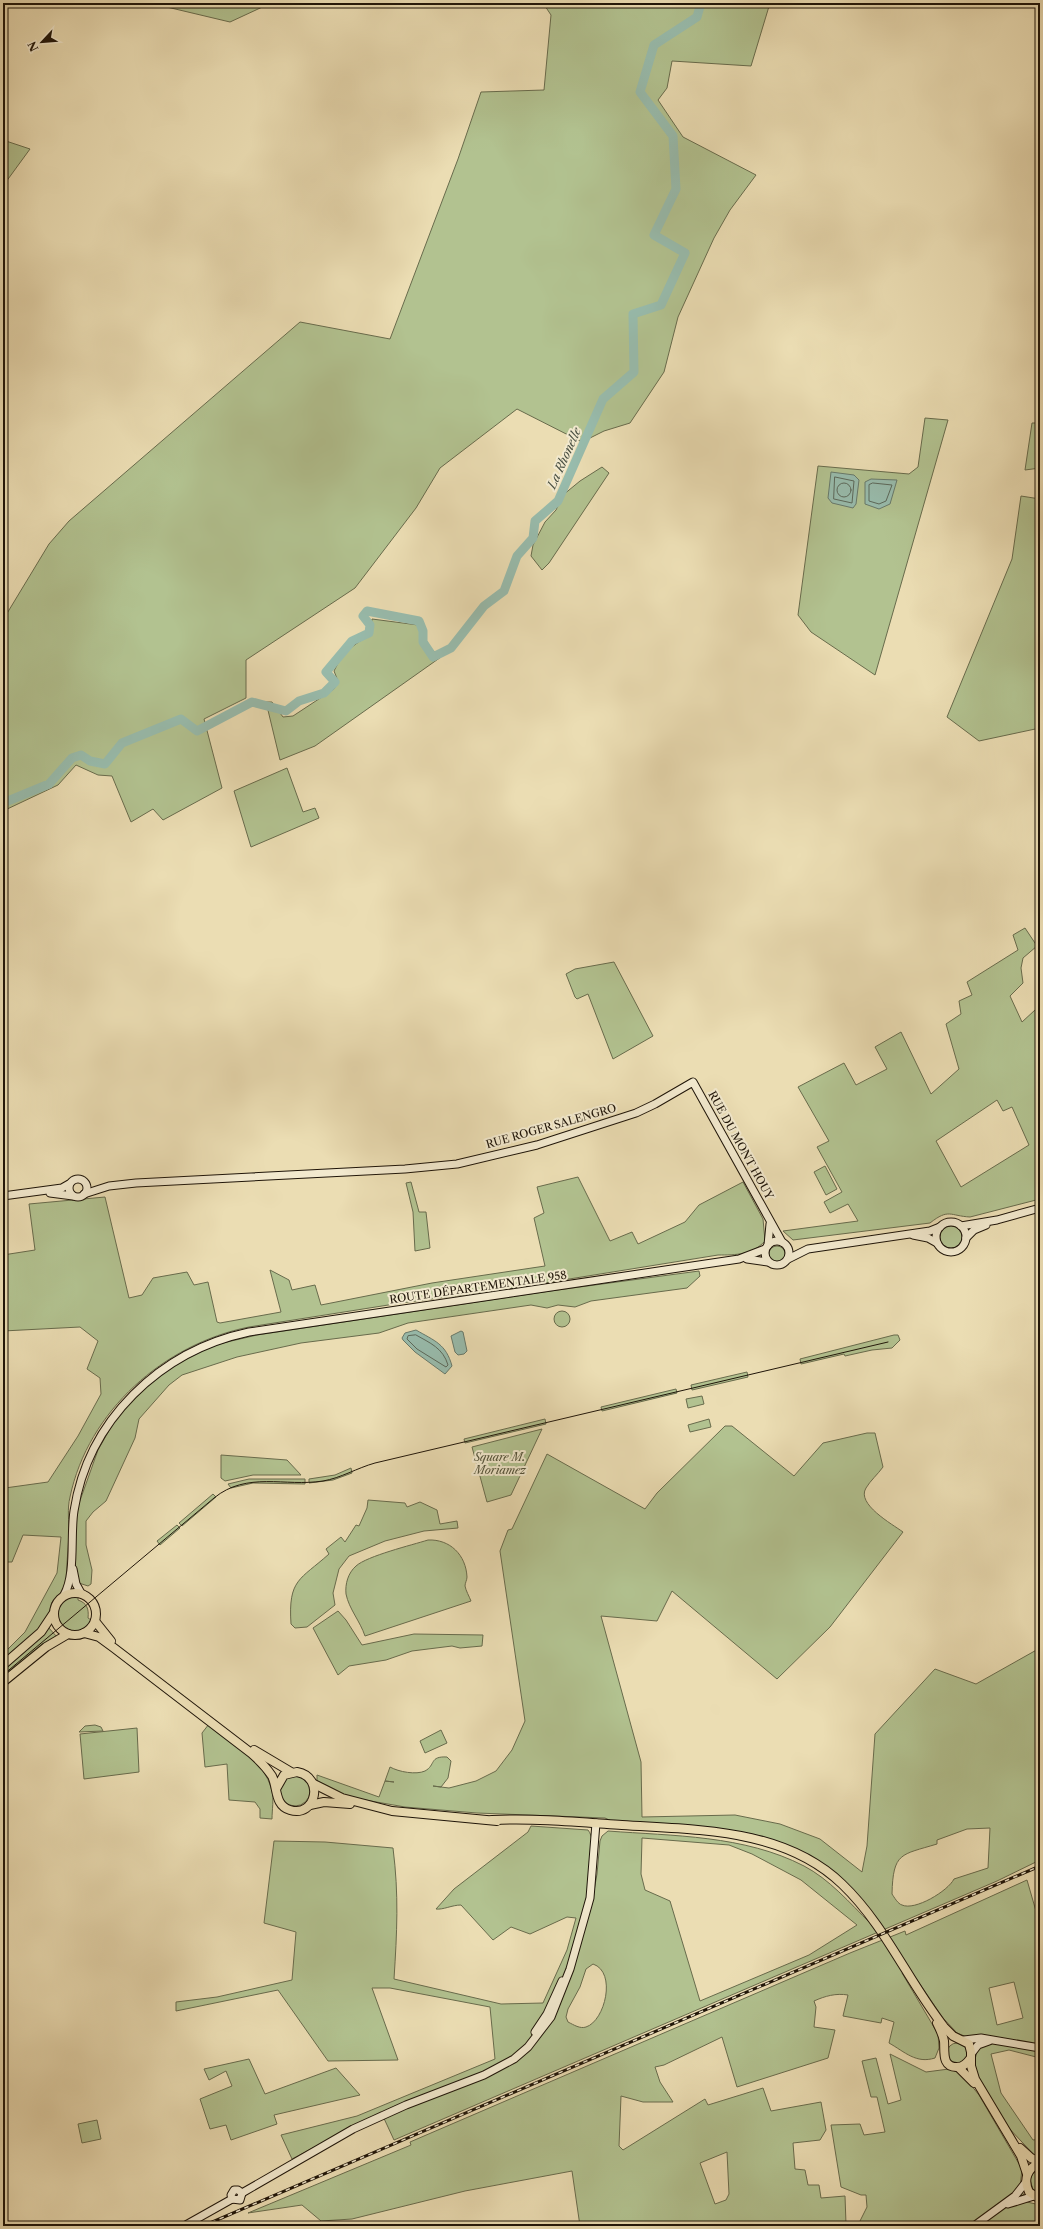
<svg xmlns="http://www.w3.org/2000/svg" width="1043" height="2229" font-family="'Libre Caslon Text',serif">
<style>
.green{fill:#b2c290;stroke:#686b4c;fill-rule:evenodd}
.water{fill:#98bcad;stroke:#67796b}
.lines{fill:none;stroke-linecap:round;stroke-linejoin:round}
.shore{stroke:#5b685a;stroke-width:1}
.river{stroke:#98bcad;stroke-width:9}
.secondary-casing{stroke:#1e1408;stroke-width:9}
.primary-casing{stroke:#1e1408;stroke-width:10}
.secondary{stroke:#f2e9ce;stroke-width:7}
.primary{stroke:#ebddb3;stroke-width:8}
.tram{stroke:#1e1408;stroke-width:1}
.rail-casing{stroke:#1e1408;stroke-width:3}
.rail{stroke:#f2e9ce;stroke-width:1.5;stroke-dasharray:4.5;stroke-linecap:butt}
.labels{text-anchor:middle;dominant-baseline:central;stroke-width:4;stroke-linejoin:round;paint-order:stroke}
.street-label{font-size:11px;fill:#1e1408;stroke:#f2e9ce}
.park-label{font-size:11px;font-style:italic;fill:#525138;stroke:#f2e9ce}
.water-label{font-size:12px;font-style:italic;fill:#494f42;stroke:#f2e9ce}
</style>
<rect width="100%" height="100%" fill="#ebddb3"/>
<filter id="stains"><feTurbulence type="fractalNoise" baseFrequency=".005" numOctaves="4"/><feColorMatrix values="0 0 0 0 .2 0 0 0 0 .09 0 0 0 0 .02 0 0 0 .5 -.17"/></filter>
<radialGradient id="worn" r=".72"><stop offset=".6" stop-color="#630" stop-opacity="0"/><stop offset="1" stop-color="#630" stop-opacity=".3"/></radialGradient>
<!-- green -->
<g class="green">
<polygon points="150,3 271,3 230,22"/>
<polygon points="543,3 770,3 751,66 672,61 667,88 658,100 683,137 756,175 730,210 714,238 678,317 664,372 630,423 604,431 582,442 517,409 440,468 416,508 355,588 246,660 246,698 204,719 222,788 163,820 153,809 131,822 112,776 98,775 76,765 58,785 3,811 3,620 49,544 69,521 300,322 390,339 458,159 481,92 544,90 551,15"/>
<polygon points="3,140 30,149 3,186"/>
<polygon points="925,418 948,420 875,675 811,632 798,615 818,466 909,474 918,467"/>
<polygon points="1032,423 1040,423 1040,468 1025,470"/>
<polygon points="602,467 609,473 549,563 542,570 531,556 533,545 545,522 556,510 563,495 580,481"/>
<polygon points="1021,496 1040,499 1040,728 979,741 947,717 1012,559"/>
<path d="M372 619 418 625 431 649 441 657 315 746 280 760 266 702H272L283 717 293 716 334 689 338 681 334 671C342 653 354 644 370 635Z"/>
<polygon points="287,768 303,812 315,808 319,818 251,847 234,791"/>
<path d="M1025 928 1037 946 1023 958 1021 968 1023 983 1010 996 1022 1022 1035 1010 1040 1012V1199L970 1217C950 1216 949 1208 930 1223L793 1240 783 1231 858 1221 848 1204 830 1213 824 1202 842 1192 817 1147 829 1141 798 1087 844 1063 856 1085 887 1069 875 1047 901 1032 931 1094 959 1069 946 1024 961 1014 959 1001 972 995 967 982 1018 950 1013 935ZM997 1100 1003 1111 1012 1107 1029 1145 961 1187 936 1141Z"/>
<polygon points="614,962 653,1036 613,1059 588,994 577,999 575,997 566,974 575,969"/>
<polygon points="825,1166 837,1189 826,1195 814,1172"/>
<path d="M578 1177 610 1241 632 1232 638 1244 685 1222 699 1205 743 1182 763 1219 765 1241C752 1255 736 1255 718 1255L501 1290 401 1303 249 1327C164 1344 88 1411 70 1497 67 1509 69 1521 69 1533 68 1552 66 1570 66 1588L52 1602 48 1620 3 1663V1654L25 1632 57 1573 61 1537 23 1535 12 1562H3V1500L6 1499 5 1488 48 1482 78 1436 101 1394 100 1378 87 1369 98 1341 80 1327 3 1331V1255L35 1250 29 1204 105 1197 129 1298 142 1295 153 1278 187 1272 194 1285 208 1282 217 1322 220 1323 281 1312 270 1270 289 1280 292 1290 315 1285 321 1305 432 1283 545 1266 534 1218 544 1213 537 1187Z"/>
<polygon points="411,1182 419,1212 426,1212 430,1248 415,1251 413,1212 406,1183"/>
<circle cx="951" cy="1237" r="11"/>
<circle cx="777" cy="1254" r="8"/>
<polygon points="699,1271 700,1276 687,1288 591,1301 575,1307 558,1305 547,1308 531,1305 408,1323 379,1333 301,1343 237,1357 182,1375 169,1385 139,1419 135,1438 106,1501 93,1512 86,1521 86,1545 92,1570 91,1584 88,1586 79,1583 75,1568 74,1541 77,1509 98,1450 115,1420 133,1400 161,1374 185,1359 210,1346 257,1335 550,1291"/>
<circle cx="562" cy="1319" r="8"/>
<polygon points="894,1335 898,1335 900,1340 892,1348 872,1350 845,1356 844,1354 801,1364 800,1359"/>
<polygon points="747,1372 748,1377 692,1390 691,1385"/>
<polygon points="676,1389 677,1393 602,1411 601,1407"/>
<polygon points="702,1396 704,1404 688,1408 686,1399"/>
<polygon points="545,1419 546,1424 465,1443 464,1439"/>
<polygon points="709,1419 711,1427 690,1432 688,1425"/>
<path d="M725 1426H732L794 1476 823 1443 867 1433H875L883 1467C878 1474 870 1481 866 1488 856 1504 892 1524 903 1532L830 1627 777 1679 672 1591 657 1621 601 1616 641 1762 642 1817 735 1815 780 1824 820 1839 862 1872 867 1846 875 1734 935 1669 976 1684 1040 1648V1860L997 1881 394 2140 381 2112 292 2159 281 2135 357 2116 495 2059 490 2007 390 1988H372L398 2060 328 2061 278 1990 176 2011V2002L217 1997 292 1980 296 1932 264 1923 274 1841 325 1842 393 1848C399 1895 397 1932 394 1979L501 2004 543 2003 567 1950 576 1918 567 1917 530 1934 511 1927 493 1940 461 1905C452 1905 443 1910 436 1909L454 1889 528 1832 531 1826 588 1830C599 1843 588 1889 586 1906L591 1908 597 1874 600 1841 602 1836 608 1831C673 1836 744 1835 804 1866 829 1879 850 1903 870 1923L878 1919 849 1887 761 1837 616 1823 605 1818 477 1813 405 1807 348 1797 317 1781V1775L379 1797 385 1781 394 1782 385 1781 390 1767C399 1772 416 1775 425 1771 436 1765 429 1756 447 1757L451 1761 448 1778 441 1787 433 1786 449 1788 476 1781 496 1771 512 1750 525 1721 500 1551 508 1530 512 1529 547 1454 645 1509 657 1493ZM990 1828 988 1868 954 1879C948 1891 915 1911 902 1905 898 1904 894 1897 892 1894 893 1852 901 1855 937 1844V1840L967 1829ZM642 1838 729 1845 752 1854 801 1880 857 1925 809 1955 700 2001 670 1901 645 1890 641 1874ZM593 1964C617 1972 605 2021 586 2027 580 2029 574 2025 568 2022L566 2017 568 2009 580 1987 586 1969Z"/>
<polygon points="542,1429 511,1495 487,1502 472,1447"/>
<polygon points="221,1455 287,1460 301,1475 253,1475 225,1481 221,1478"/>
<polygon points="351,1468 352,1473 333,1480 309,1483 309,1479 335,1475"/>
<polygon points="249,1479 305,1479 305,1484 253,1483 231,1488 228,1484"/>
<polygon points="213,1494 216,1497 182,1526 179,1523"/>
<path d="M368 1500 405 1503 407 1507 420 1502 437 1510 440 1524 457 1521 458 1528 424 1531 385 1541 349 1556 339 1569 333 1593 335 1605 307 1627 295 1628 291 1624C288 1579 300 1580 329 1554L326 1549 341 1537 345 1542 356 1525 359 1526 367 1508Z"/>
<polygon points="177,1525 180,1528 160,1545 157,1541"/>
<path d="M428 1540C450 1539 466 1555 467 1577 467 1580 465 1583 465 1586 466 1591 469 1596 471 1601L365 1636C360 1621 349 1609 346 1594 345 1584 348 1573 356 1566 367 1556 412 1545 428 1540Z"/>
<path d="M70 1596H78V1600C87 1603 89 1609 88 1618L91 1620C85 1631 75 1634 65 1629L58 1619C55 1608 60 1600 70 1596Z"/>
<polygon points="338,1611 346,1620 362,1645 414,1634 483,1635 482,1646 460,1648 452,1646 412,1651 386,1660 349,1666 338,1675 313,1628"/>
<polygon points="48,1627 57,1637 3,1680 3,1666"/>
<path d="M209 1724C233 1742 264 1759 272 1791 274 1799 272 1810 272 1819L260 1818V1809L255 1802 229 1800 227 1764 205 1767 202 1733Z"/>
<polygon points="95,1725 101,1727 103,1731 79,1732 85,1726"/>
<polygon points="137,1728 139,1772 84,1779 80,1734"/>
<polygon points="441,1730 447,1743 425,1753 420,1741"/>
<circle cx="295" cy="1791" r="15"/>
<path d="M1027 1880 1040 1925V2058L1009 2050 991 2054 1001 2093 1033 2140 1040 2139V2159L1037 2158 1006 2125 976 2073 974 2063 977 2052 967 2037 957 2033 943 2018 909 1968 902 1973 938 2034 939 2048 935 2058C916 2064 905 2052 889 2043L894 2022 882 2018 881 2023 843 2016 848 1995C836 1993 825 1996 814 2001L816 2007 814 2027 835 2030 828 2058 737 2087 722 2037 664 2065 655 2067 660 2082 673 2102H643L621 2096 619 2146 623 2150 705 2099 708 2105 763 2088 771 2111 821 2102 826 2130 820 2140 793 2143 795 2169 805 2170 808 2185H819L821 2198 845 2196 846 2224 859 2223 867 2207 866 2195H861L841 2187 831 2125 860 2124 864 2135 885 2132 877 2097H871L862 2061 876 2058 888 2104 901 2100 890 2054 926 2072 949 2069 961 2073 979 2095 1022 2169 1020 2187 1027 2202 1040 2205V2226H580L572 2171 465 2191 352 2219 321 2221 302 2205 248 2213 411 2145 410 2142 850 1953 905 1931 906 1935ZM1014 1982 1023 2018 997 2025 989 1988ZM727 2152 729 2194 726 2200 715 2204 700 2163Z"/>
<circle cx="957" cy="2053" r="10"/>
<polygon points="249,2059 265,2094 336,2068 360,2095 274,2115 277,2124 231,2140 226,2125 210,2129 200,2099 232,2086 226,2071 209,2080 204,2069"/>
<polygon points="97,2120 101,2139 82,2143 78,2124"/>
<polygon points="1040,2168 1040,2195 1033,2190 1030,2179 1034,2171"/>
</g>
<!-- water -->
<g class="water">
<polygon points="831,472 854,475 859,480 856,504 853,508 832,503 828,498"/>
<polygon points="871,479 897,480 890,504 879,509 865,504 865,482"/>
<path d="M416 1330C435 1341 446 1344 452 1366L445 1374 415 1352 403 1340 402 1338 405 1333Z"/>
<polygon points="461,1331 463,1332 467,1351 464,1354 458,1355 455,1352 451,1336"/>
</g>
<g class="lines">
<!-- shore -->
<g class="shore">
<polygon points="835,477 854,481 852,503 834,499"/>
<polygon points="873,483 892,485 886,501 879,504 869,501 869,485"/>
<circle cx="844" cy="490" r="7"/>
<path d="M416 1335C430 1343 443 1348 448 1365L446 1367 417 1349 407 1339 408 1336Z"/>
</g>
<!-- river -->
<polyline class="river" points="3,803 49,784 72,758 81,755 90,761 105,764 122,743 181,719 197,731 252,702 286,711 299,701 324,693 335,682 326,672 352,641 369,633 370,625 363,616 367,611 419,621 423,631 423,642 433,657 451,648 484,606 504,591 517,556 533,538 535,521 558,501 603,399 634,372 633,314 661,305 685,253 654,235 676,189 673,136 640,92 654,45 697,17 701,3"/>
<!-- secondary casing -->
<g class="secondary-casing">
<g id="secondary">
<circle cx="78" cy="1188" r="9"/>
<polyline points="50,1193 73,1196"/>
<polyline points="84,1194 109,1186 136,1183 405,1169 457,1164 537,1145 636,1113 655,1104 693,1082 782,1242"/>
<polyline points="3,1196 62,1188 69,1184"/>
<circle cx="951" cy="1237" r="15"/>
<polyline points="961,1226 997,1220 1040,1208"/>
<polyline points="913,1235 928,1238 937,1243"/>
<polyline points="966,1238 974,1230 986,1225"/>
<circle cx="777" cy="1253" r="12"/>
<polyline points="768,1245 770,1224"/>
<polyline points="747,1259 768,1262"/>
<polyline points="788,1259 808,1249 930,1231 940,1227"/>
<polyline points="73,1569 76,1584 81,1593"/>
<path d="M64 1595C76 1574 70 1536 74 1511 88 1420 160 1351 249 1332L739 1259 765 1249"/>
<polyline points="535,2032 547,2014 562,1981"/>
<polyline points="964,2040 981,2038 1040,2048"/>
<polyline points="971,2054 978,2045 989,2041"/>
<polyline points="242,2193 353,2129 406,2105 484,2075 514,2059 528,2047 551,2017 570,1969 590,1898 596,1823"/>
<polyline points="232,2199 231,2195 234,2190 238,2190 242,2193"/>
<polyline points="232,2199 240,2200 242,2193"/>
<polyline points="1008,2204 1034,2196"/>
<polyline points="184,2226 232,2199"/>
<polyline points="974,2226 1015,2196 1026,2182"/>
</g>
</g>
<!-- primary casing -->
<g class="primary-casing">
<g id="primary">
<circle cx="75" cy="1614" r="21"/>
<polyline points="95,1621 111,1641"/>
<path d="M84 1633 99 1637 114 1648 251 1753C259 1760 266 1767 272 1776 278 1788 274 1805 290 1810 316 1818 325 1777 297 1772L284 1775 276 1789"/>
<polyline points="3,1665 41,1632 53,1614"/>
<polyline points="3,1682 46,1647 68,1634"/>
<polyline points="254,1750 291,1772"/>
<polyline points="314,1784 342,1798 392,1811 497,1821"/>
<polyline points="310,1805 324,1802 350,1804"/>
<path d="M492 1820C535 1818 579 1822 622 1825 697 1830 784 1828 842 1884 885 1925 908 1981 944 2027L953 2036 969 2044 971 2052V2066L975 2079 1021 2156 1027 2174"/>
<path d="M937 2023C940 2029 943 2035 944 2041 945 2051 941 2068 958 2067 963 2067 967 2063 970 2059"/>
<polyline points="958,2067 974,2083"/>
<polyline points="1020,2148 1031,2158 1040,2162"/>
<path d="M1040 2163C1027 2168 1023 2180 1029 2192L1040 2199"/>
</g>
</g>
<!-- secondary -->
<use href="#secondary" class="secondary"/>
<!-- primary -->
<use href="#primary" class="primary"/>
<!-- tram -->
<path class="tram" d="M3 1675 214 1498C247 1471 285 1487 323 1481 341 1478 357 1468 375 1463L888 1342"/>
<!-- rail casing -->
<g class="rail-casing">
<polyline id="rail" points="203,2226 1040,1866"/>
</g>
<!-- rail -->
<use href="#rail" class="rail"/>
</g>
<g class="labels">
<!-- street labels -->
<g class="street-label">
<text transform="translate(551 1126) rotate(-16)">RUE ROGER SALENGRO</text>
<text transform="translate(741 1145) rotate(61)">RUE DU MONT HOUY</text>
<text transform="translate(478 1287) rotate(-8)">ROUTE DÉPARTEMENTALE 958</text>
</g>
<!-- park labels -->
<g class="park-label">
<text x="500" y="1457">Square M.<tspan x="500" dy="13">Moriamez</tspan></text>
</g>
<!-- water labels -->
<g class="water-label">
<text transform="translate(564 458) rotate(-66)">La Rhonelle</text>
</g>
</g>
<!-- margin -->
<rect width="1043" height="2229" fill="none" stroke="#ebddb3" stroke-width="16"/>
<rect x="4" y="4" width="1035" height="2221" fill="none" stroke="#1e1408" stroke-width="2"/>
<rect x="8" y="8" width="1027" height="2213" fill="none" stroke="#1e1408"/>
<!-- north arrow -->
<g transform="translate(42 42) rotate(244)" stroke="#f2e9ce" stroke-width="3" paint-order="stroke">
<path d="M0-3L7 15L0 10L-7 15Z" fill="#1e1408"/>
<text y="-6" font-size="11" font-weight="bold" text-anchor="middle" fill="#1e1408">N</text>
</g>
<rect width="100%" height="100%" filter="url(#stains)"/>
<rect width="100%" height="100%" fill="url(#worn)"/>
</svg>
